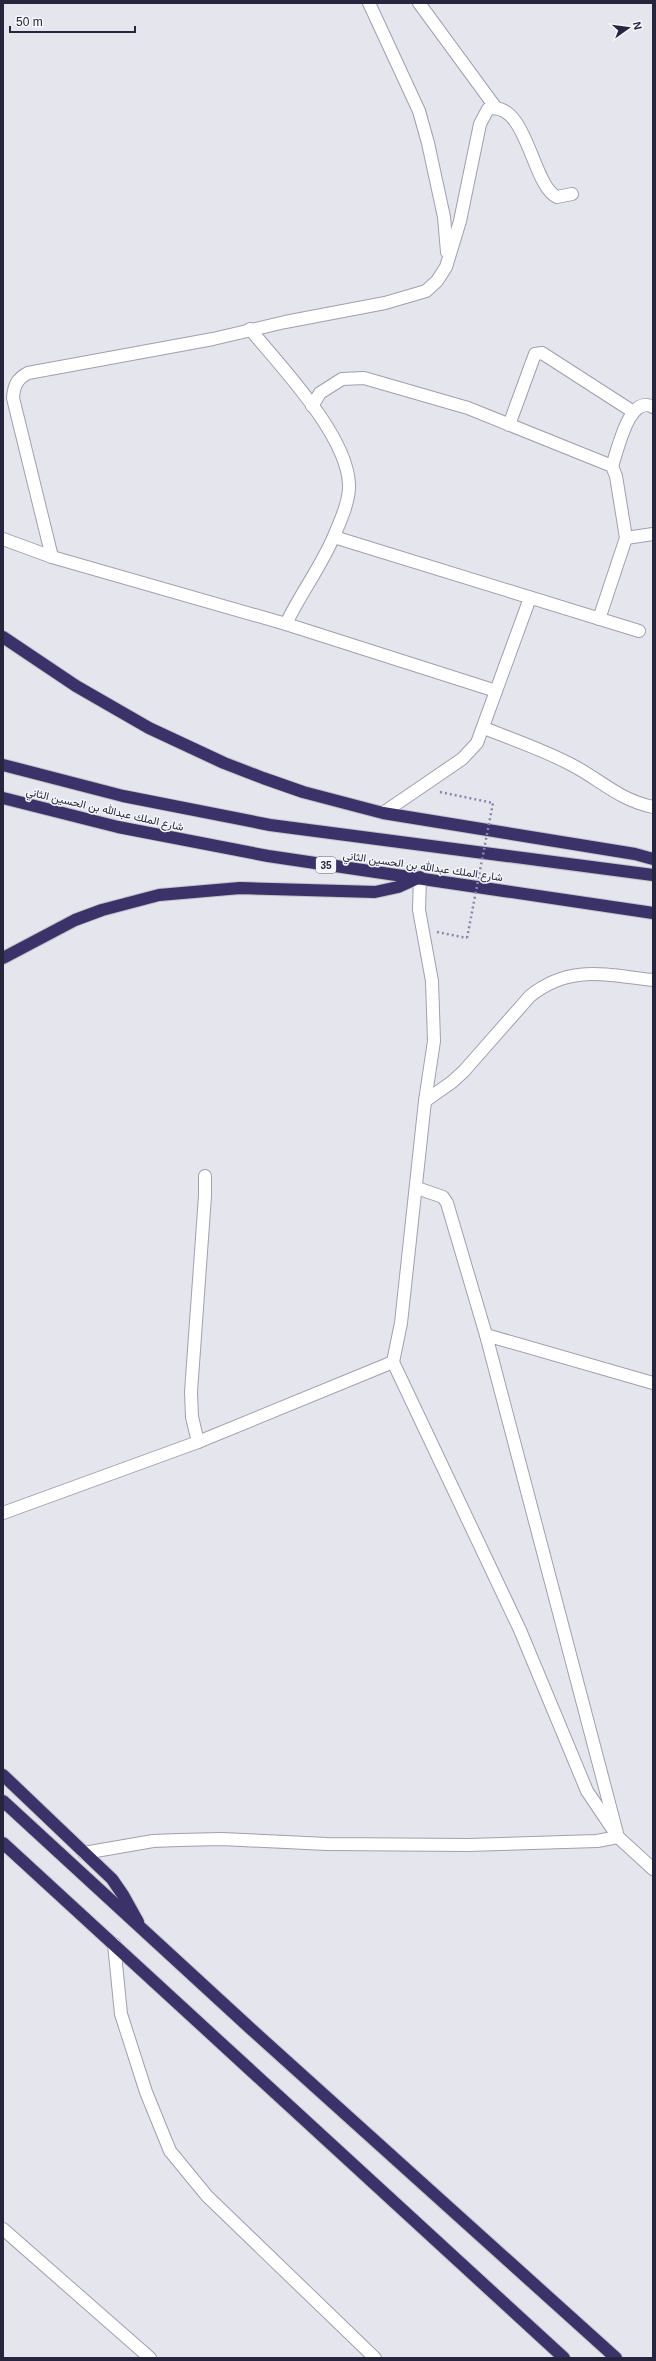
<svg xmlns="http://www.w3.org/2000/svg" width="656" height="2361" font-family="Arial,Vazirmatn,sans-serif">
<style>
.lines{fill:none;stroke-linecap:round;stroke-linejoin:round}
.street-casing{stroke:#a0a0ae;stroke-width:14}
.highway-casing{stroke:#c3c2c9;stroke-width:14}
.path{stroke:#8887af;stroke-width:2.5;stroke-dasharray:2 3;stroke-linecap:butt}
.street{stroke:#fff;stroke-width:12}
.highway{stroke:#3a3268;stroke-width:12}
.path-bridge{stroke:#8887af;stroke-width:2.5;stroke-dasharray:2 3;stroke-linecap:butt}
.labels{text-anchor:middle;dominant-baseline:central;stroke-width:3;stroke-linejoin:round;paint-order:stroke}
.shield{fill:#f5f6f9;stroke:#656476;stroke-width:1}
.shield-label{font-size:10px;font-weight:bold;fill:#27253e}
.street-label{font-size:11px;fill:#27253e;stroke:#f5f6f9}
</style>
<rect width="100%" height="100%" fill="#e4e5ed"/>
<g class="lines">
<!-- street casing -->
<g class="street-casing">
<g id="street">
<polyline points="369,3 419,111 428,143 444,217 447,252"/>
<polyline points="419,3 496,108"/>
<path d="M250 329C281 367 347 435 349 484 350 500 340 522 334 536 321 567 300 594 286 624"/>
<polyline points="312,406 320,393 342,379 364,378 468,408 612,466 616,476 626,538 599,619"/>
<polyline points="509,425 535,354 542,353 632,411"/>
<path d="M612 466C618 450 629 394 653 407"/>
<polyline points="334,537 639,631"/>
<polyline points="626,538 653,534"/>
<polyline points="3,539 52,557 286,624 496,691"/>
<path d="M52 557 13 398C14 385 17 379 28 373L213 339 285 322 385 303 426 291 437 281 446 267 460 221 480 124 488 109C527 99 532 186 557 197L572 194"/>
<path d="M484 728C514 740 544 750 572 765 601 780 619 800 653 807"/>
<polyline points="383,813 462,759 477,743 530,598"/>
<polyline points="420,877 419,910 432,981 434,1041 425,1101 401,1323 393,1362 520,1630 587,1791 618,1837 653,1869"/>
<path d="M425 1101 452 1082 464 1071 530 996C570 964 606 975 653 980"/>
<polyline points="417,1188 443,1197 447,1203 486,1335"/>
<polyline points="198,1442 192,1417 191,1392 205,1196 205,1176"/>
<polyline points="3,1513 198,1442 393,1362"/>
<polyline points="84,1853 153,1841 179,1840 222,1839 327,1844 468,1845 597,1841 618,1837 486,1335 653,1383"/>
<polyline points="114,1944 121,2014 146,2092 170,2151 207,2196 375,2358"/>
<polyline points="3,2229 150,2358"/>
</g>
</g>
<!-- highway casing -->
<g class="highway-casing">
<g id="highway">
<polyline points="3,637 76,686 149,728 224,763 263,778 303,792 383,813 635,854 653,859"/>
<polyline points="3,765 123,796 270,825 653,875"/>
<polyline points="3,798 118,827 268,856 653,913"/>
<polyline points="3,958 75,920 102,910 159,895 240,888 375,892 398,887 420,877"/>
<polyline points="3,1775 112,1879 123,1895 138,1922"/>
<polyline points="3,1801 251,2029 616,2358"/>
<polyline points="3,1843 564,2358"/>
</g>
</g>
<!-- path -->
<g class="path">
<polyline points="440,792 493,803"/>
<polyline points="437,932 467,938"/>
</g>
<!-- street -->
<use href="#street" class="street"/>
<!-- highway -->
<use href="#highway" class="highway"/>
<!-- path-bridge -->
<polyline class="path-bridge" points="467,938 493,803"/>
</g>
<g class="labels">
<!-- shield labels -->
<rect class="shield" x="316" y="857" width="20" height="16" rx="3"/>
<g class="shield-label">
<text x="326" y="865">35</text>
</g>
<!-- street labels -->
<g class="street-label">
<text transform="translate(105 809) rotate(13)">شارع الملك عبدالله بن الحسين الثاني</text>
<text transform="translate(423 866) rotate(8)">شارع الملك عبدالله بن الحسين الثاني</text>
</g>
</g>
<!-- border -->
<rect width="656" height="2361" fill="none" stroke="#27253e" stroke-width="8"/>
<!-- north arrow -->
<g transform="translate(628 28) rotate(76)" stroke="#f5f6f9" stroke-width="3" paint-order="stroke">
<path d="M0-3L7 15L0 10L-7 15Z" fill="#27253e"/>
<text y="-6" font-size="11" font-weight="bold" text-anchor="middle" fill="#27253e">N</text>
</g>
<!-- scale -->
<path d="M10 26v6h125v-6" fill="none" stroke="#27253e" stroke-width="2"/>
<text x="16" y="26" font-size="12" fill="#27253e" stroke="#f5f6f9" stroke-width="3" paint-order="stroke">50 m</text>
</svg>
